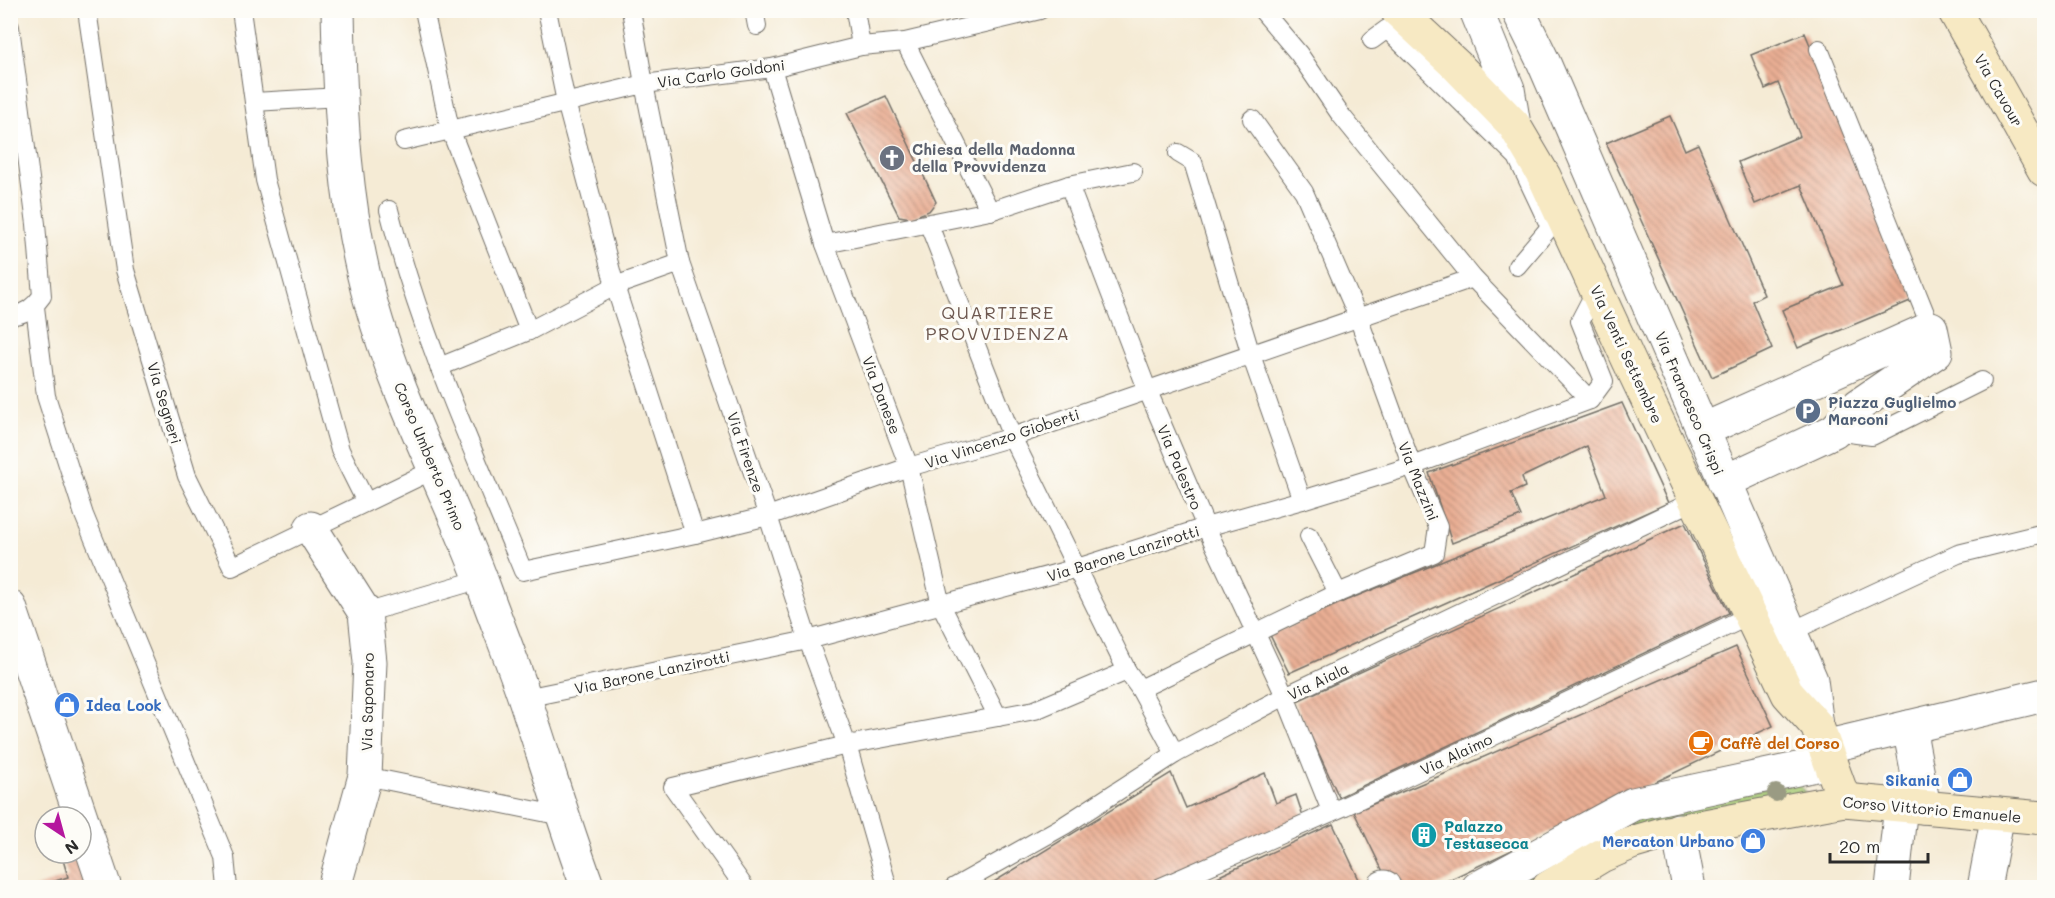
<svg xmlns="http://www.w3.org/2000/svg" width="2055" height="898" font-family="Mali,sans-serif">
<style>
.green{fill:#a6c972;stroke:#687a4e;stroke-width:1.5}
.building{fill:url(#building-back-hatch)}
.lines{fill:none;stroke-linecap:round;stroke-linejoin:round}
.lane-casing{stroke:#726e66;stroke-width:20}
.street-casing{stroke:#726e66;stroke-width:35}
.secondary-casing{stroke:#726e66;stroke-width:35}
.lane{stroke:#fff;stroke-width:18}
.street{stroke:#fff;stroke-width:33}
.secondary{stroke:#f7e9c3;stroke-width:33}
.tree{fill:#9a9b83}
.labels{text-anchor:middle;dominant-baseline:central;stroke-width:6;stroke-linejoin:round;paint-order:stroke}
.street-label{font-size:15px;fill:#2b2b2b;stroke:#fdfcf7}
.worship-label{font-size:15px;font-weight:bold;fill:#5b616d;stroke:#fdfcf7;text-anchor:start}
.service-label{font-size:15px;font-weight:bold;fill:#4e5e75;stroke:#fdfcf7;text-anchor:start}
.shop-label{font-size:15px;font-weight:bold;fill:#366cbe;stroke:#fdfcf7;text-anchor:end}
.food-label{font-size:15px;font-weight:bold;fill:#c56008;stroke:#fdfcf7;text-anchor:start}
.culture-label{font-size:15px;font-weight:bold;fill:#0d838f;stroke:#fdfcf7;text-anchor:start}
.quarter-label{font-size:18px;letter-spacing:1.5px;fill:#6e5950;stroke:#fdfcf7}
</style>
<defs>
<pattern id="building-back-hatch" width="6" height="6" patternUnits="userSpaceOnUse" patternTransform="scale(1.5)"><rect width="6" height="6" fill="#eaaf94"/><path d="M-1 5l2 2M0 0l6 6M5-1l2 2" fill="none" stroke="#be8f79"/></pattern>
</defs>
<rect width="100%" height="100%" fill="#fdfcf7"/>
<filter id="ink" filterUnits="userSpaceOnUse"><feTurbulence type="fractalNoise" baseFrequency=".0167" numOctaves="2"/><feDisplacementMap in="SourceGraphic" scale="12" xChannelSelector="R" yChannelSelector="G"/><feConvolveMatrix kernelMatrix="1 2 1 2 8 2 1 2 1" color-interpolation-filters="sRGB"/></filter>
<filter id="wash" filterUnits="userSpaceOnUse"><feTurbulence type="fractalNoise" baseFrequency=".008" numOctaves="4" result="noise"/><feDisplacementMap in="SourceGraphic" scale="24" xChannelSelector="R" yChannelSelector="G"/><feGaussianBlur stdDeviation="1.35" result="paint"/><feColorMatrix in="noise" values="0 0 0 0 0 0 0 0 0 0 0 0 0 0 0 0 0 1.4 0 .05"/><feComposite in="paint" operator="in"/></filter>
<g filter="url(#wash)">
<rect width="100%" height="100%" fill="#f5ebd5"/>
<!-- green -->
<polygon class="green" points="1799,783 1806,795 1544,874 1525,887 1502,888 1662,806"/>
<g id="blocks">
<!-- building -->
<g class="building">
<polygon points="1805,33 1915,299 1798,348 1782,310 1843,285 1801,185 1755,204 1738,162 1800,136 1778,83 1765,89 1751,55"/>
<polygon points="886,96 936,202 929,211 911,218 899,216 847,113"/>
<polygon points="1670,116 1685,150 1698,144 1764,295 1752,301 1772,349 1712,377 1606,143"/>
<polygon points="1622,403 1668,503 1289,673 1270,635 1347,600 1606,495 1587,446 1522,477 1525,487 1511,493 1521,516 1452,543 1429,473"/>
<polygon points="1685,523 1729,613 1339,797 1295,702"/>
<polygon points="1736,647 1773,726 1432,888 1391,888 1354,812 1454,770"/>
<polygon points="1171,773 1186,808 1265,773 1276,803 1296,795 1303,816 1144,888 984,888"/>
<polygon points="1333,824 1363,888 1193,888"/>
<polygon points="61,853 81,853 94,888 33,888 68,877"/>
</g>
</g>
</g>
<g filter="url(#ink)">
<use href="#blocks" fill-opacity="0" stroke="#726e66" stroke-width="1.5"/>
<g class="lines">
<!-- lane casing -->
<g class="lane-casing">
<g id="lane">
<polyline points="87,10 125,270 187,476 232,567 435,469"/>
<polyline points="241,10 265,180 340,450 366,502"/>
<polyline points="424,10 450,129 529,331"/>
<polyline points="547,10 566,102 615,286 695,534"/>
<polyline points="631,10 644,84 680,263 768,516 808,640 847,745 888,888"/>
<polyline points="754,10 757,26"/>
<polyline points="855,10 861,46"/>
<polyline points="1262,10 1299,54 1340,114 1473,278 1590,400"/>
<path d="M10 27 36 224 42 296C34 307 24 316 10 315"/>
<polyline points="1372,40 1387,29 1517,157 1550,227 1517,266"/>
<polyline points="905,42 990,211"/>
<polyline points="1819,49 1931,328"/>
<polyline points="772,68 825,244 909,467 941,605 998,717"/>
<polyline points="254,102 340,97"/>
<polyline points="404,141 644,84 772,68 861,46 905,42 1040,10"/>
<polyline points="1178,153 1193,162 1251,355 1302,500"/>
<polyline points="1069,185 1147,389 1206,527 1285,696 1331,811"/>
<path d="M389 210C420 334 474 452 523 571L695 534 768 516 909 467 1012 437 1473 278"/>
<polyline points="929,225 1012,437 1127,671 1140,689 1175,754"/>
<polyline points="825,244 990,211 1069,185 1133,172"/>
<polyline points="35,307 46,396 84,515 225,857 228,888"/>
<polyline points="439,367 529,331 615,286 680,263"/>
<polyline points="1834,431 1872,436 1982,381"/>
<polyline points="1309,536 1338,593"/>
<polyline points="365,613 481,579"/>
<polyline points="1790,632 1958,554 2044,533"/>
<polyline points="1140,689 1338,593 1434,553 1438,527 1412,466 1358,317 1304,192 1252,119"/>
<polyline points="525,698 808,640 1077,568 1206,527 1302,500 1412,466 1590,400 1604,381 1580,321 1596,290"/>
<polyline points="365,776 562,816"/>
<polyline points="745,888 673,787 847,745 1035,710 1127,671"/>
<polyline points="953,888 1065,825 1175,754 1285,696 1696,500"/>
<polyline points="1159,888 1345,806 1751,615"/>
</g>
</g>
<!-- street casing -->
<g class="street-casing">
<g id="street">
<path d="M338 10C340 109 344 208 371 303 398 400 447 489 482 582 496 621 512 660 525 699 546 762 565 825 588 888"/>
<polyline points="1476,10 1508,89 1514,125"/>
<polyline points="1518,10 1543,61 1811,680 1817,726"/>
<polyline points="1703,430 1931,328 1936,352 1859,405 1834,431 1724,482"/>
<polyline points="311,528 365,613 370,662 365,776 334,888"/>
<polyline points="10,607 105,888"/>
<polyline points="1909,727 1924,807"/>
<polyline points="1824,747 2044,695"/>
<polyline points="1678,830 1689,888"/>
<polyline points="1384,887 1384,888"/>
<polyline points="1478,888 1633,804 1830,762"/>
<polyline points="1892,888 1901,805"/>
<polyline points="1984,888 1998,814"/>
</g>
</g>
<!-- secondary casing -->
<g class="secondary-casing">
<g id="secondary">
<polyline points="1397,10 1456,65 1514,125 1544,176 1629,361 1788,694 1817,726 1844,800"/>
<polyline points="1954,10 2044,170"/>
<polyline points="1548,888 1601,856 1631,843 1662,834 1844,800 2044,818"/>
</g>
</g>
<!-- lane -->
<use href="#lane" class="lane"/>
<!-- street -->
<use href="#street" class="street"/>
<!-- secondary -->
<use href="#secondary" class="secondary"/>
</g>
<!-- trees -->
<circle class="tree" cx="1776" cy="793" r="9"/>
</g>
<!-- icons -->
<defs>
<g id="church-disc" transform="scale(1.35)"><circle r="9.5" fill="#6b7280" stroke="#fdfcf7"/><path d="M-1.2-6h2.4v3.5h3.3v2.4h-3.3V6h-2.4V-.1h-3.3v-2.4h3.3Z" fill="#fff"/></g>
<g id="parking-disc" transform="scale(1.35)"><circle r="9.5" fill="#5c6f8a" stroke="#fdfcf7"/><path d="M-3.5-5.5H1a3.5 3.5 0 0 1 0 7H-1V5.5H-3.5ZM-1-3.4V-.6H.8a1.4 1.4 0 0 0 0-2.8Z" fill="#fff"/></g>
<g id="shop-disc" transform="scale(1.35)"><circle r="9.5" fill="#3f7fe0" stroke="#fdfcf7"/><path d="M-5-2.5h2.3a2.7 3.5 0 0 1 5.4 0H5L5.5 6h-11ZM-1.5-2.5h3a1.5 2.3 0 0 0-3 0Z" fill="#fff"/></g>
<g id="cafe-disc" transform="scale(1.35)"><circle r="9.5" fill="#e8710a" stroke="#fdfcf7"/><path d="M-5.5-4.5H6V0H3Q3 3.5 0 3.5H-2.5Q-5.5 3.5-5.5 0ZM3-3.2v2h1.7v-2ZM-6 4.5H4V6H-6Z" fill="#fff"/></g>
<g id="building-disc" transform="scale(1.35)"><circle r="9.5" fill="#0f9aa8" stroke="#fdfcf7"/><path d="M-4-6H4V6H1V3H-1V6H-4ZM-2.5-4.3h1.7v1.8h-1.7ZM.8-4.3h1.7v1.8H.8ZM-2.5-1h1.7V.8h-1.7ZM.8-1h1.7V.8H.8Z" fill="#fff"/></g>
</defs>
<g fill-rule="evenodd">
<use href="#church-disc" x="892" y="158"/>
<use href="#parking-disc" x="1808" y="411"/>
<use href="#shop-disc" x="67" y="705"/>
<use href="#cafe-disc" x="1701" y="743"/>
<use href="#shop-disc" x="1960" y="780"/>
<use href="#building-disc" x="1424" y="835"/>
<use href="#shop-disc" x="1753" y="841"/>
</g>
<g class="labels">
<!-- street labels -->
<g class="street-label">
<text transform="translate(721 73) rotate(-8)">Via Carlo Goldoni</text>
<text transform="translate(1999 90) rotate(60)">Via Cavour</text>
<text transform="translate(1627 354) rotate(65)">Via Venti Settembre</text>
<text transform="translate(882 395) rotate(69)">Via Danese</text>
<text transform="translate(165 403) rotate(73)">Via Segneri</text>
<text transform="translate(1690 403) rotate(67)">Via Francesco Crispi</text>
<text transform="translate(1002 438) rotate(-18)">Via Vincenzo Gioberti</text>
<text transform="translate(746 452) rotate(71)">Via Firenze</text>
<text transform="translate(430 456) rotate(67)">Corso Umberto Primo</text>
<text transform="translate(1180 467) rotate(67)">Via Palestro</text>
<text transform="translate(1419 481) rotate(68)">Via Mazzini</text>
<text transform="translate(1123 553) rotate(-17)">Via Barone Lanzirotti</text>
<text transform="translate(652 672) rotate(-12)">Via Barone Lanzirotti</text>
<text transform="translate(1318 681) rotate(-26)">Via Aiala</text>
<text transform="translate(367 702) rotate(-89)">Via Saponaro</text>
<text transform="translate(1456 754) rotate(-25)">Via Alaimo</text>
<text transform="translate(1932 809) rotate(5)">Corso Vittorio Emanuele</text>
</g>
<!-- worship labels -->
<g class="worship-label">
<text x="912" y="149">Chiesa della Madonna<tspan x="912" dy="17">della Provvidenza</tspan></text>
</g>
<!-- service labels -->
<g class="service-label">
<text x="1828" y="402">Piazza Guglielmo<tspan x="1828" dy="17">Marconi</tspan></text>
</g>
<!-- shop labels -->
<g class="shop-label">
<text x="86" y="705" text-anchor="start">Idea Look</text>
<text x="1940" y="780">Sikania</text>
<text x="1734" y="841">Mercaton Urbano</text>
</g>
<!-- food labels -->
<g class="food-label">
<text x="1720" y="743">Caffè del Corso</text>
</g>
<!-- culture labels -->
<g class="culture-label">
<text x="1444" y="826">Palazzo<tspan x="1444" dy="17">Testasecca</tspan></text>
</g>
<!-- quarter labels -->
<g class="quarter-label">
<text x="998" y="312">QUARTIERE<tspan x="998" dy="21">PROVVIDENZA</tspan></text>
</g>
</g>
<!-- margin -->
<rect width="2055" height="898" fill="none" stroke="#fdfcf7" stroke-width="36"/>
<!-- north arrow -->
<g transform="translate(63 835) rotate(144)"><circle r="28" fill="#fdfcf7" stroke="#a9a8a5" stroke-width="1.5"/>
<path d="M0-4.5L10 22L0 15L-10 22Z" fill="#b5179e"/>
<text y="-9" font-size="16" font-weight="bold" text-anchor="middle" fill="#2b2b2b">N</text>
</g>
<!-- scale -->
<path d="M1830 853v9h98v-9" fill="none" stroke="#2b2b2b" stroke-width="3"/>
<text x="1839" y="853" font-size="18" fill="#2b2b2b" stroke="#fdfcf7" stroke-width="4.5" paint-order="stroke">20 m</text>
</svg>
